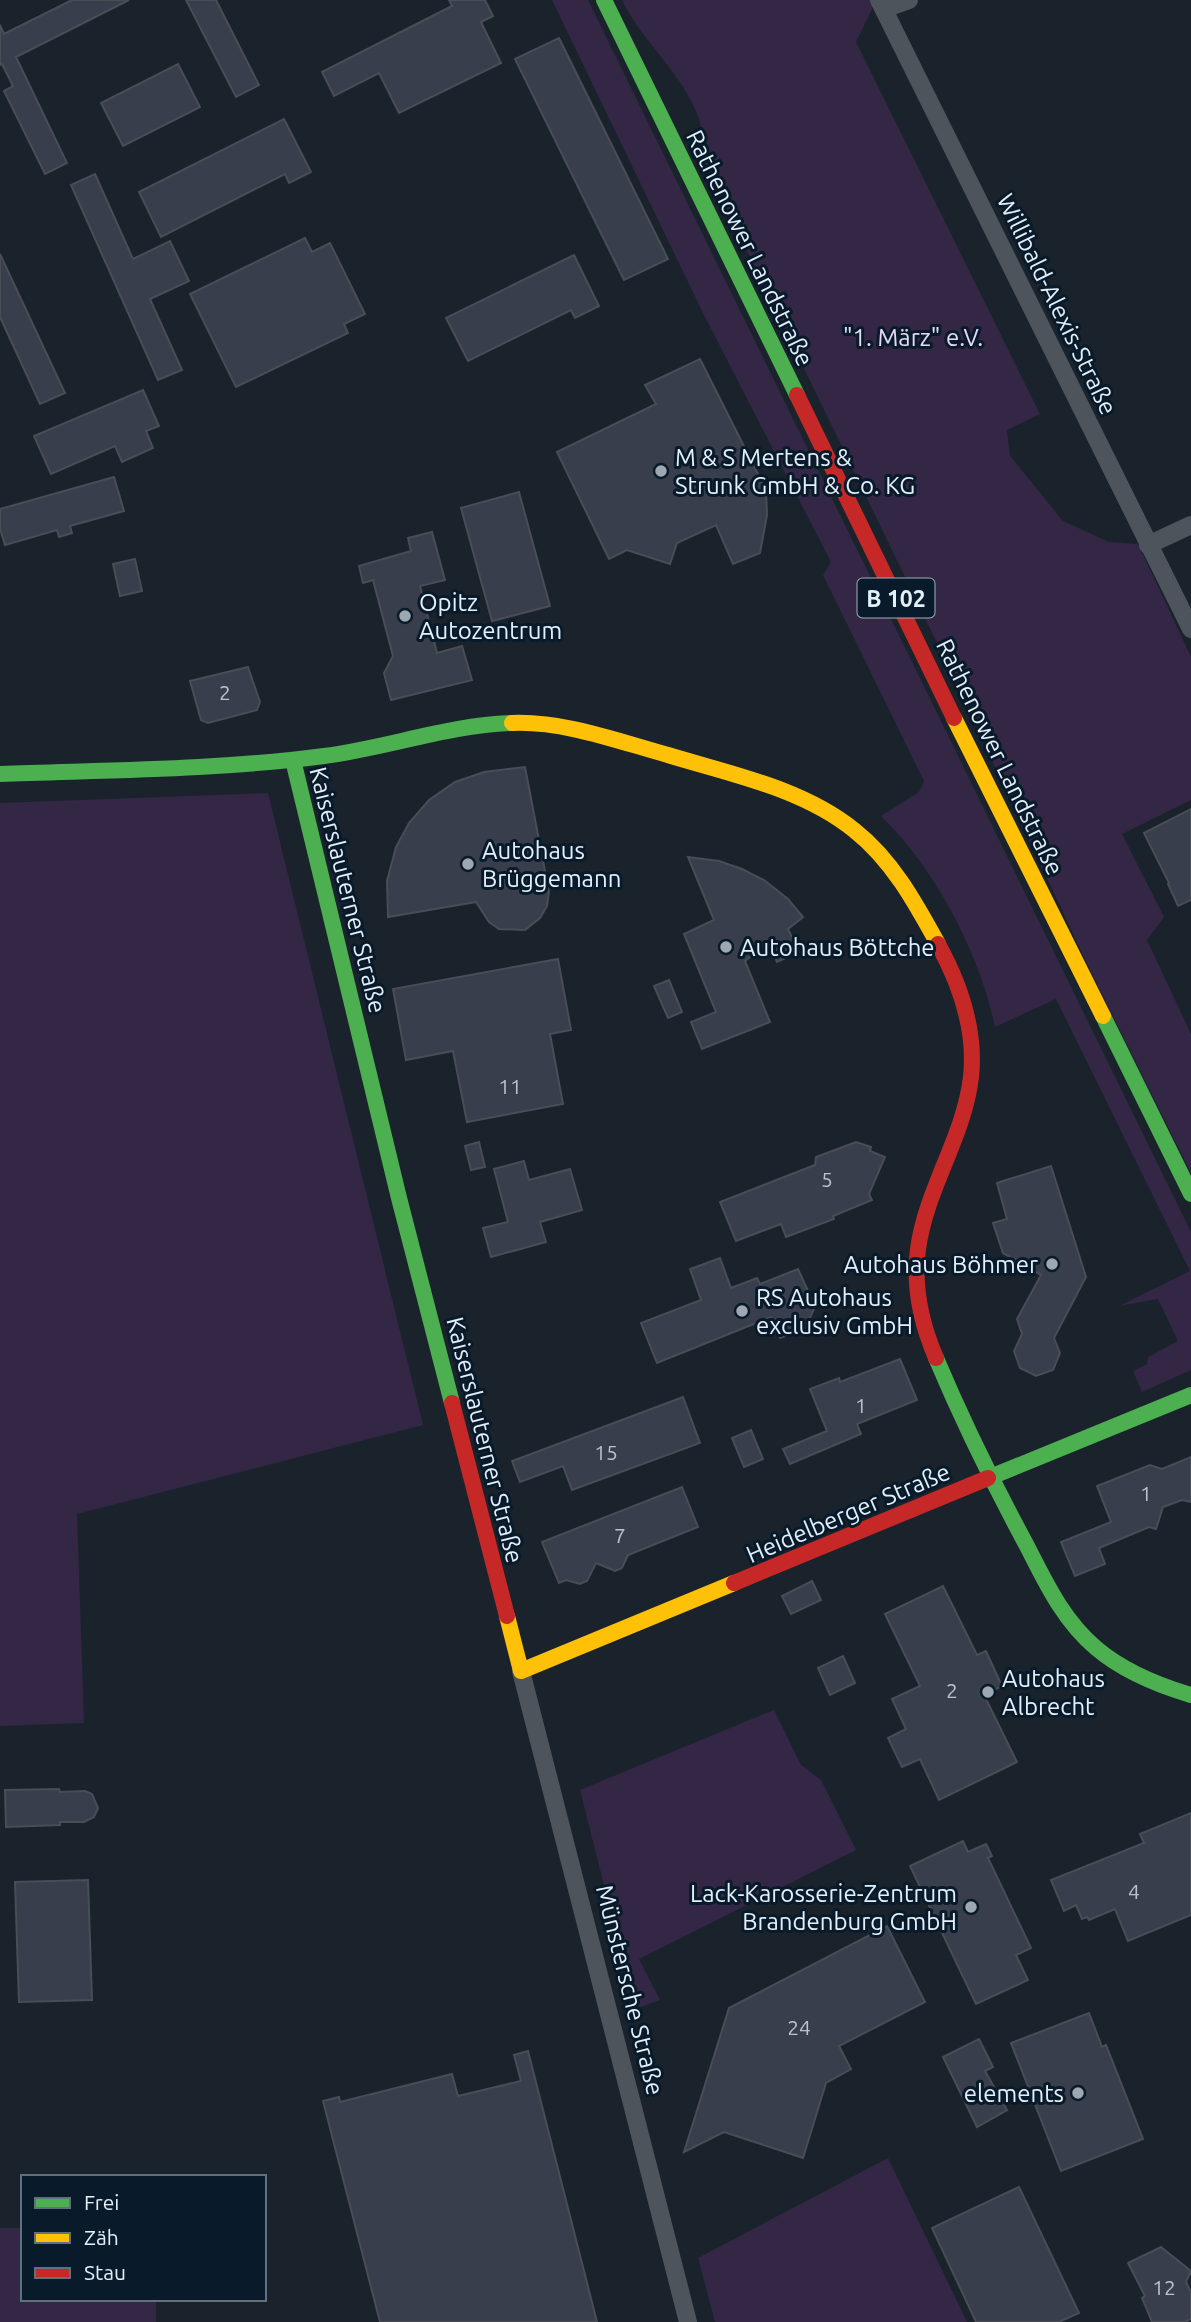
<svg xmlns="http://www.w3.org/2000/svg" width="1191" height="2322" font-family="Ubuntu,sans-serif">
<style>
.green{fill:#332745}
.building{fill:#393e4c;stroke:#484d56;stroke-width:2}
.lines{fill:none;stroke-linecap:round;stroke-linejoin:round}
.street{stroke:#4d545b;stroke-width:18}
.fast{stroke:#4caf50;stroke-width:16}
.slow{stroke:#ffc107;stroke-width:16}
.jam{stroke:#c62828;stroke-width:16}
.poi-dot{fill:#9da8b2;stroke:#091b2a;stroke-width:2.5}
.labels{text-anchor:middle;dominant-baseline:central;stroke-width:6;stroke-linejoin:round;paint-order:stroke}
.number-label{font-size:21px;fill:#b8c3ce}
.shield{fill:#091b2a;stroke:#a2afbc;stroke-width:2}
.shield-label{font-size:23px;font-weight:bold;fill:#e3effa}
.street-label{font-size:24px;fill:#e3effa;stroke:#091b2a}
.park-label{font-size:24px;fill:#e5d8f8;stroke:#091b2a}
.poi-label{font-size:24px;fill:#e3effa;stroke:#091b2a;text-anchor:start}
</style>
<rect width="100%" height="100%" fill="#1a232c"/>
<!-- green -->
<g class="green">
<path d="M552 0H588L1191 1232V1370L1142 1392 1133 1371 1147 1364 1148 1357 1178 1341 1158 1299 1119 1306 1190 1271 1056 999 995 1027C980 954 935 868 881 816L919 792 924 781 823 575 831 562 703 313Z"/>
<path d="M622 0H870L873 7 856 42 1040 414 1007 430 1010 456 1063 521 1109 542 1138 544 1191 657V800L1122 834 1164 917 1147 940 1191 1034V1173L1090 970 939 647 704 162C702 148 703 132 699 119 684 74 642 42 622 0Z"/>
<polygon points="268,793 423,1425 77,1514 84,1723 0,1726 0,803"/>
<polygon points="774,1710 801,1765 821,1780 856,1850 639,1959 660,2000 635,2009 580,1790"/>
<polygon points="888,2158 967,2322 715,2322 698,2258"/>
<polygon points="0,2228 23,2228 23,2299 156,2299 156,2322 0,2322"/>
</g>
<!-- building -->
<g class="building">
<polygon points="72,0 129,0 16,57 67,163 45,174 4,91 13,86 2,64 0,65 0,25 4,34"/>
<polygon points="186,0 216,0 259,85 236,97"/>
<polygon points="449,0 485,0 493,16 481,22 501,63 399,113 379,73 334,96 322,72 452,6"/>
<polygon points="559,38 668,259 624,280 515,59"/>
<polygon points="178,64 200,107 123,146 101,103"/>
<polygon points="284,119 311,172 289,183 285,174 161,237 139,192"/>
<polygon points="95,174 133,259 170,241 189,281 150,299 182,370 158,380 71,185"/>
<polygon points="305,238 312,252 330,243 365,314 344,324 348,333 236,387 190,294"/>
<polygon points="0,254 65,393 40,404 0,317"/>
<polygon points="574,255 599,306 575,318 571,310 468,361 446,318"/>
<polygon points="700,359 766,490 767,515 760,553 733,564 716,525 677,543 670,564 627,550 609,559 557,452 656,404 645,385"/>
<polygon points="143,390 159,426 146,431 153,448 122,462 115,446 51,474 34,436"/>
<polygon points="114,477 124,511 70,526 72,533 59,537 57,530 5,545 0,529 0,509"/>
<polygon points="519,492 550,606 492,621 461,508"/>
<polygon points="432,532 445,580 420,586 437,653 462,646 472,680 391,700 384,673 393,656 373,580 363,583 359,566 411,551 408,538"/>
<polygon points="135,559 142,591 120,596 113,564"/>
<polygon points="248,667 260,702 257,710 208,723 201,720 190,681"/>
<polygon points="525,767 549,892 547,906 540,918 525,930 499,929 489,922 476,902 388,917 387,881 396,847 409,823 429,800 455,782 484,772"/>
<polygon points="1191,809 1191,900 1178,906 1168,884 1169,883 1144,833"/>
<polygon points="688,857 719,861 742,869 764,880 788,899 803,917 788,929 799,952 777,962 769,942 745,961 770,1022 702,1049 691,1022 716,1012 684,934 714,920"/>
<polygon points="558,959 571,1030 550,1034 563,1104 467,1122 453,1051 406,1060 393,989"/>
<polygon points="669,980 682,1012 668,1018 654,986"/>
<polygon points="479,1142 485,1167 471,1170 465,1146"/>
<polygon points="856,1142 871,1147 870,1151 885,1157 869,1194 872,1200 833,1216 834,1219 786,1237 781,1224 736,1241 720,1202 815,1165 816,1157"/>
<polygon points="524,1161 529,1180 570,1169 582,1210 540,1222 546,1242 491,1257 483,1228 508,1222 494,1169"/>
<polygon points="1051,1166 1086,1277 1054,1338 1060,1353 1053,1370 1036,1376 1020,1368 1014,1351 1022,1334 1017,1319 1041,1275 1003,1253 993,1223 1007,1219 997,1183"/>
<polygon points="720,1258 731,1288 757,1278 760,1284 798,1269 815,1306 806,1328 780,1338 771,1317 657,1363 641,1323 701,1300 690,1269"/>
<polygon points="900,1359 917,1400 857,1424 861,1434 790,1464 783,1449 827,1431 810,1389 839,1378 840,1382"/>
<polygon points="683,1397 700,1443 572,1490 563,1466 520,1482 512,1461"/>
<polygon points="751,1430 763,1459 744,1467 732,1438"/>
<polygon points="1191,1457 1191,1502 1182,1500 1163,1507 1156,1529 1149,1527 1099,1548 1105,1564 1075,1576 1061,1542 1111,1522 1097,1486 1150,1465 1162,1469"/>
<polygon points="682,1487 698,1527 628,1555 622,1568 615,1571 596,1563 587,1581 580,1584 566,1580 559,1583 542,1542"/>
<polygon points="812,1581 821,1600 791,1614 782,1596"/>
<polygon points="943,1586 977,1655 986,1651 1002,1686 984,1695 1017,1762 939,1800 920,1759 902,1767 888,1738 906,1729 892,1699 920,1686 885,1614"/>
<polygon points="843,1656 855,1683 830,1695 818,1668"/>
<polygon points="59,1789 60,1792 85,1791 92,1794 98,1808 94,1817 84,1822 60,1822 60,1825 6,1827 5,1790"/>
<polygon points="1191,1813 1191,1915 1128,1941 1115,1909 1089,1920 1087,1917 1082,1919 1076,1905 1064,1911 1051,1880 1144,1843 1140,1834"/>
<polygon points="963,1841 968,1852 986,1844 992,1856 988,1858 1031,1948 1016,1955 1028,1980 976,2004 910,1866"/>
<polygon points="88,1880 92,2000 19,2002 15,1882"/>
<polygon points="887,1926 925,2002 839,2046 851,2069 826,2083 803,2158 724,2132 684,2152 729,2008"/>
<polygon points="1089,2013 1102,2047 1106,2045 1143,2139 1061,2171 1011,2043"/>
<polygon points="979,2039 993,2067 985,2071 1007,2110 977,2127 943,2057"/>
<polygon points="528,2051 597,2322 380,2322 323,2101 339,2097 340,2102 452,2074 458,2096 521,2081 514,2055"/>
<polygon points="1019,2187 1079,2313 1059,2322 976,2322 932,2228"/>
<polygon points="1161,2247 1191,2271 1186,2282 1191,2292 1191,2319 1185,2322 1152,2322 1142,2298 1145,2296 1128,2263"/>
</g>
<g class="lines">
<!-- street -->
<g class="street">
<polyline points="879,0 1191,629"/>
<polyline points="884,9 909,0"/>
<polyline points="1148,545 1191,525"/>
<polyline points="521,1671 688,2322"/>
</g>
<!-- fast -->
<g class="fast">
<polyline points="604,0 797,395"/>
<polyline points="293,760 399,1198 452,1403"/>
<path d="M0 774C108 770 217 770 324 756 387 748 449 725 512 723"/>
<polyline points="1103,1016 1191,1194"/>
<path d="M936 1358C963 1422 994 1485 1027 1546 1046 1583 1063 1620 1096 1648 1123 1671 1157 1685 1191 1695"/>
<polyline points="988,1478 1191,1395"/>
</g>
<!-- slow -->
<g class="slow">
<polyline points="954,718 1103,1016"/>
<path d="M512 723C565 721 617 741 668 755 730 774 802 788 854 830 892 860 915 902 938 944"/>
<polyline points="507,1616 521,1671 734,1583"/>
</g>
<!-- jam -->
<g class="jam">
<polyline points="797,395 954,718"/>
<path d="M936 1358C921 1323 913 1287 918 1249 926 1189 964 1137 971 1077 976 1031 960 984 938 944"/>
<polyline points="452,1403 507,1616"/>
<polyline points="734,1583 988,1478"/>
</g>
</g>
<!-- markers -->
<g class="poi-dot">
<circle cx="661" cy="471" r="7"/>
<circle cx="405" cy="616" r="7"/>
<circle cx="468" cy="864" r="7"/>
<circle cx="726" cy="947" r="7"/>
<circle cx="1052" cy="1264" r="7"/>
<circle cx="742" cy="1311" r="7"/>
<circle cx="988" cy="1692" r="7"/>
<circle cx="971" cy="1907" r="7"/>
<circle cx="1078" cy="2093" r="7"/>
</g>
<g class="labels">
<!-- number labels -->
<g class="number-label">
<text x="225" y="692">2</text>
<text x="510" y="1086">11</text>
<text x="827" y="1179">5</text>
<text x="861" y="1405">1</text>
<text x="606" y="1452">15</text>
<text x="1146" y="1493">1</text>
<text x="620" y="1535">7</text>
<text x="952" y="1690">2</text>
<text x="1134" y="1891">4</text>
<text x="799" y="2027">24</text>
<text x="1164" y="2287">12</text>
</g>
<!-- shield labels -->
<rect class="shield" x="857.5" y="578.5" width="77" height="39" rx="5"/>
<g class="shield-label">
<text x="896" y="598">B 102</text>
</g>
<!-- street labels -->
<g class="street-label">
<text transform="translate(750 248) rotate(64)">Rathenower Landstraße</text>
<text transform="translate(1057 304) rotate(64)">Willibald-Alexis-Straße</text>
<text transform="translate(1000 757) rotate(64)">Rathenower Landstraße</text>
<text transform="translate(348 890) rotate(76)">Kaiserslauterner Straße</text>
<text transform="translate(485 1440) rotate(76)">Kaiserslauterner Straße</text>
<text transform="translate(848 1513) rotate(-23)">Heidelberger Straße</text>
<text transform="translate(630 1990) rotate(76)">Münstersche Straße</text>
</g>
<!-- park labels -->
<g class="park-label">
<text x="913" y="337">"1. März" e.V.</text>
</g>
<!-- poi labels -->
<g class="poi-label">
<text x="675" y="457">M &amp; S Mertens &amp;<tspan x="675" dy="28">Strunk GmbH &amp; Co. KG</tspan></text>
<text x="419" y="602">Opitz<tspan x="419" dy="28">Autozentrum</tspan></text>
<text x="482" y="850">Autohaus<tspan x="482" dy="28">Brüggemann</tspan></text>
<text x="740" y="947">Autohaus Böttche</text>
<text x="1038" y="1264" text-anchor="end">Autohaus Böhmer</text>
<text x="756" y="1297">RS Autohaus<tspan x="756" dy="28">exclusiv GmbH</tspan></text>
<text x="1002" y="1678">Autohaus<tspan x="1002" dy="28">Albrecht</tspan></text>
<text x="957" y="1893" text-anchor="end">Lack-Karosserie-Zentrum<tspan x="957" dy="28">Brandenburg GmbH</tspan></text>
<text x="1064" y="2093" text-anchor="end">elements</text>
</g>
</g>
<!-- legend -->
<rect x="21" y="2175" width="245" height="126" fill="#091b2a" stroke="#60707d" stroke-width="2"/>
<rect x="35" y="2198" width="35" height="10" fill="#4caf50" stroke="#60707d" stroke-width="2"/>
<text x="84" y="2210" font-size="21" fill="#e3effa">Frei</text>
<rect x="35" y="2233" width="35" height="10" fill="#ffc107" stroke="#60707d" stroke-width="2"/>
<text x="84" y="2245" font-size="21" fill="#e3effa">Zäh</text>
<rect x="35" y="2268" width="35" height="10" fill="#c62828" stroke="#60707d" stroke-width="2"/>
<text x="84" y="2280" font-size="21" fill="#e3effa">Stau</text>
</svg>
